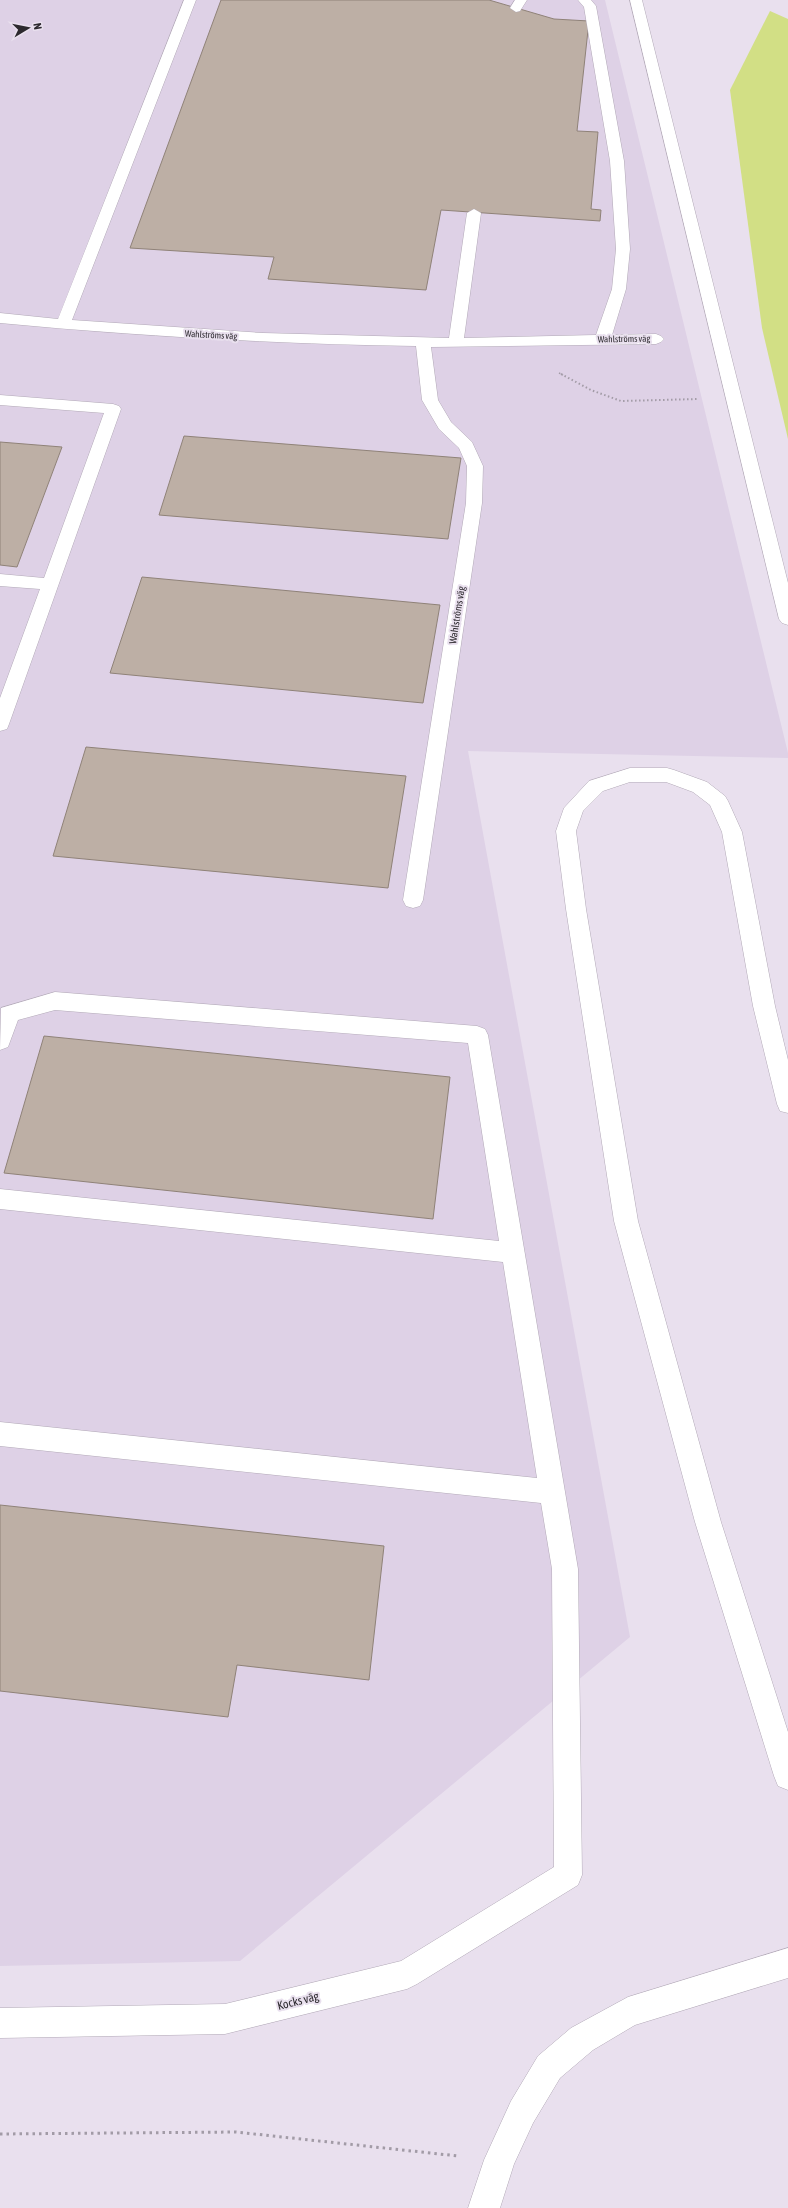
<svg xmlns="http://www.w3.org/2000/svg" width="788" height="2208" font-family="'Asap Condensed',sans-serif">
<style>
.built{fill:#ded1e6}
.green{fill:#d2df85}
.building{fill:#bdafa5;stroke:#8f8278}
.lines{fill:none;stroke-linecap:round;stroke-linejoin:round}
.minor-casing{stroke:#b2a9b7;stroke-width:1}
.path-far2{stroke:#a29ba6;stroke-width:1.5;stroke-dasharray:1.5 2;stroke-linecap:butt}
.path-far1{stroke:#a29ba6;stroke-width:2;stroke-dasharray:1.5 2.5;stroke-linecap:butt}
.path{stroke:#a29ba6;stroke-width:3;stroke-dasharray:2.5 4;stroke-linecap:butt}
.minor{fill:#fff;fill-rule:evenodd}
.labels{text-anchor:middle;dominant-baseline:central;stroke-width:4;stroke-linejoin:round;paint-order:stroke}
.far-street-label{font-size:9px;fill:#2c292e;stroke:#e9e0ee}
.street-label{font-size:10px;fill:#2c292e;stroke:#e9e0ee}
.near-street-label{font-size:12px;fill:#2c292e;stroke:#e9e0ee}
</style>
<rect width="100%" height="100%" fill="#e9e0ee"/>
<!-- built -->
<polygon class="built" points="0,0 605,0 788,753 788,758 468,751 630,1637 240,1961 0,1966"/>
<!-- green -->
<polygon class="green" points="770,11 788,19 788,439 762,328 730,90"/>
<!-- building -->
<g class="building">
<polygon points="221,0 489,0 554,19 589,21 577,131 598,132 591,209 601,210 600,221 441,210 426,290 268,279 274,257 130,248"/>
<polygon points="184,436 461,458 448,539 159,515"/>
<polygon points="0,442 62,447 17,567 0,565"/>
<polygon points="142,577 440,605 423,703 110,673"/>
<polygon points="86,747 406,776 388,888 53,856"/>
<polygon points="44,1036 450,1077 433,1219 4,1173"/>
<polygon points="0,1505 384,1546 369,1680 237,1665 228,1717 0,1691"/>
</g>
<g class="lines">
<!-- minor casing -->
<g class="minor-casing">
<g id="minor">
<path d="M184 0H196L72 320 263 333 449 338 467 213 474 209 481 213 464 338 596 335 612 289 616 249 610 161 584 7 578 0H591L596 6 624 161 630 249 626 289 612 335 656 334 661 336 664 339 661 342 656 344 431 347 438 400 451 422 472 442 483 466 482 503 423 900 420 906 413 908 406 906 403 900 466 503 467 466 459 448 439 429 422 400 416 346C277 344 138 336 0 323V313L58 319Z"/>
<polygon points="515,0 527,0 520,11 516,12 510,8"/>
<polygon points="630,0 642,0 788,583 788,625 782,623 779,619"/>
<polygon points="0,395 113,404 119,406 121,409 9,724 7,729 0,731 0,698 40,589 0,586 0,574 44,578 104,413 0,405"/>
<polygon points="630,768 667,768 674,770 707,782 725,796 728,801 742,832 775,1006 788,1060 788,1113 780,1111 777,1104 753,1006 722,832 710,805 693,792 666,782 630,782 603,791 583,811 576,831 586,909 638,1221 721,1522 788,1732 788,1790 778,1786 774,1776 695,1522 614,1221 566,909 556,831 564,808 589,781"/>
<polygon points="55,992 477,1026 485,1029 488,1035 578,1569 582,1875 578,1885 417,1984 407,1989 225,2034 0,2038 0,2008 225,2004 401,1961 554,1867 552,1569 541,1503 0,1446 0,1422 537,1478 503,1262 0,1209 0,1189 499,1241 468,1043 55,1010 18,1020 8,1047 0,1050 1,1008"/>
<polygon points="788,1948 788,1978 635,2025 593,2050 560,2078 533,2123 514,2164 500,2208 468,2208 484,2160 511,2101 538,2056 571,2028 628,1997"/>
</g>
</g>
<!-- path-far2 -->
<polyline class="path-far2" points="559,373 563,375"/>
<!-- path-far1 -->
<polyline class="path-far1" points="561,374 591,390 621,401 699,399"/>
<!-- path -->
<polyline class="path" points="0,2134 236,2132 458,2156"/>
<!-- minor -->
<use href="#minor" class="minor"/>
</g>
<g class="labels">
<!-- far-street labels -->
<g class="far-street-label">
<text transform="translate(211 335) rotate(3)">Wahlströms väg</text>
<text transform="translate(624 339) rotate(-1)">Wahlströms väg</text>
</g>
<!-- street labels -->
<g class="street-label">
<text transform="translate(457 615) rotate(-81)">Wahlströms väg</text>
</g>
<!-- near-street labels -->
<g class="near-street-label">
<text transform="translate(298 2001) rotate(-14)">Kocks väg</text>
</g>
</g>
<!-- north arrow -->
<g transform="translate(28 28) rotate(80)" stroke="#e9e0ee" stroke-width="3" paint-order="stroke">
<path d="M0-3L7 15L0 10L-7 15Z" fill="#2c292e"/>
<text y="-6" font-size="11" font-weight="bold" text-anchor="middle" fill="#2c292e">N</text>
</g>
</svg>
